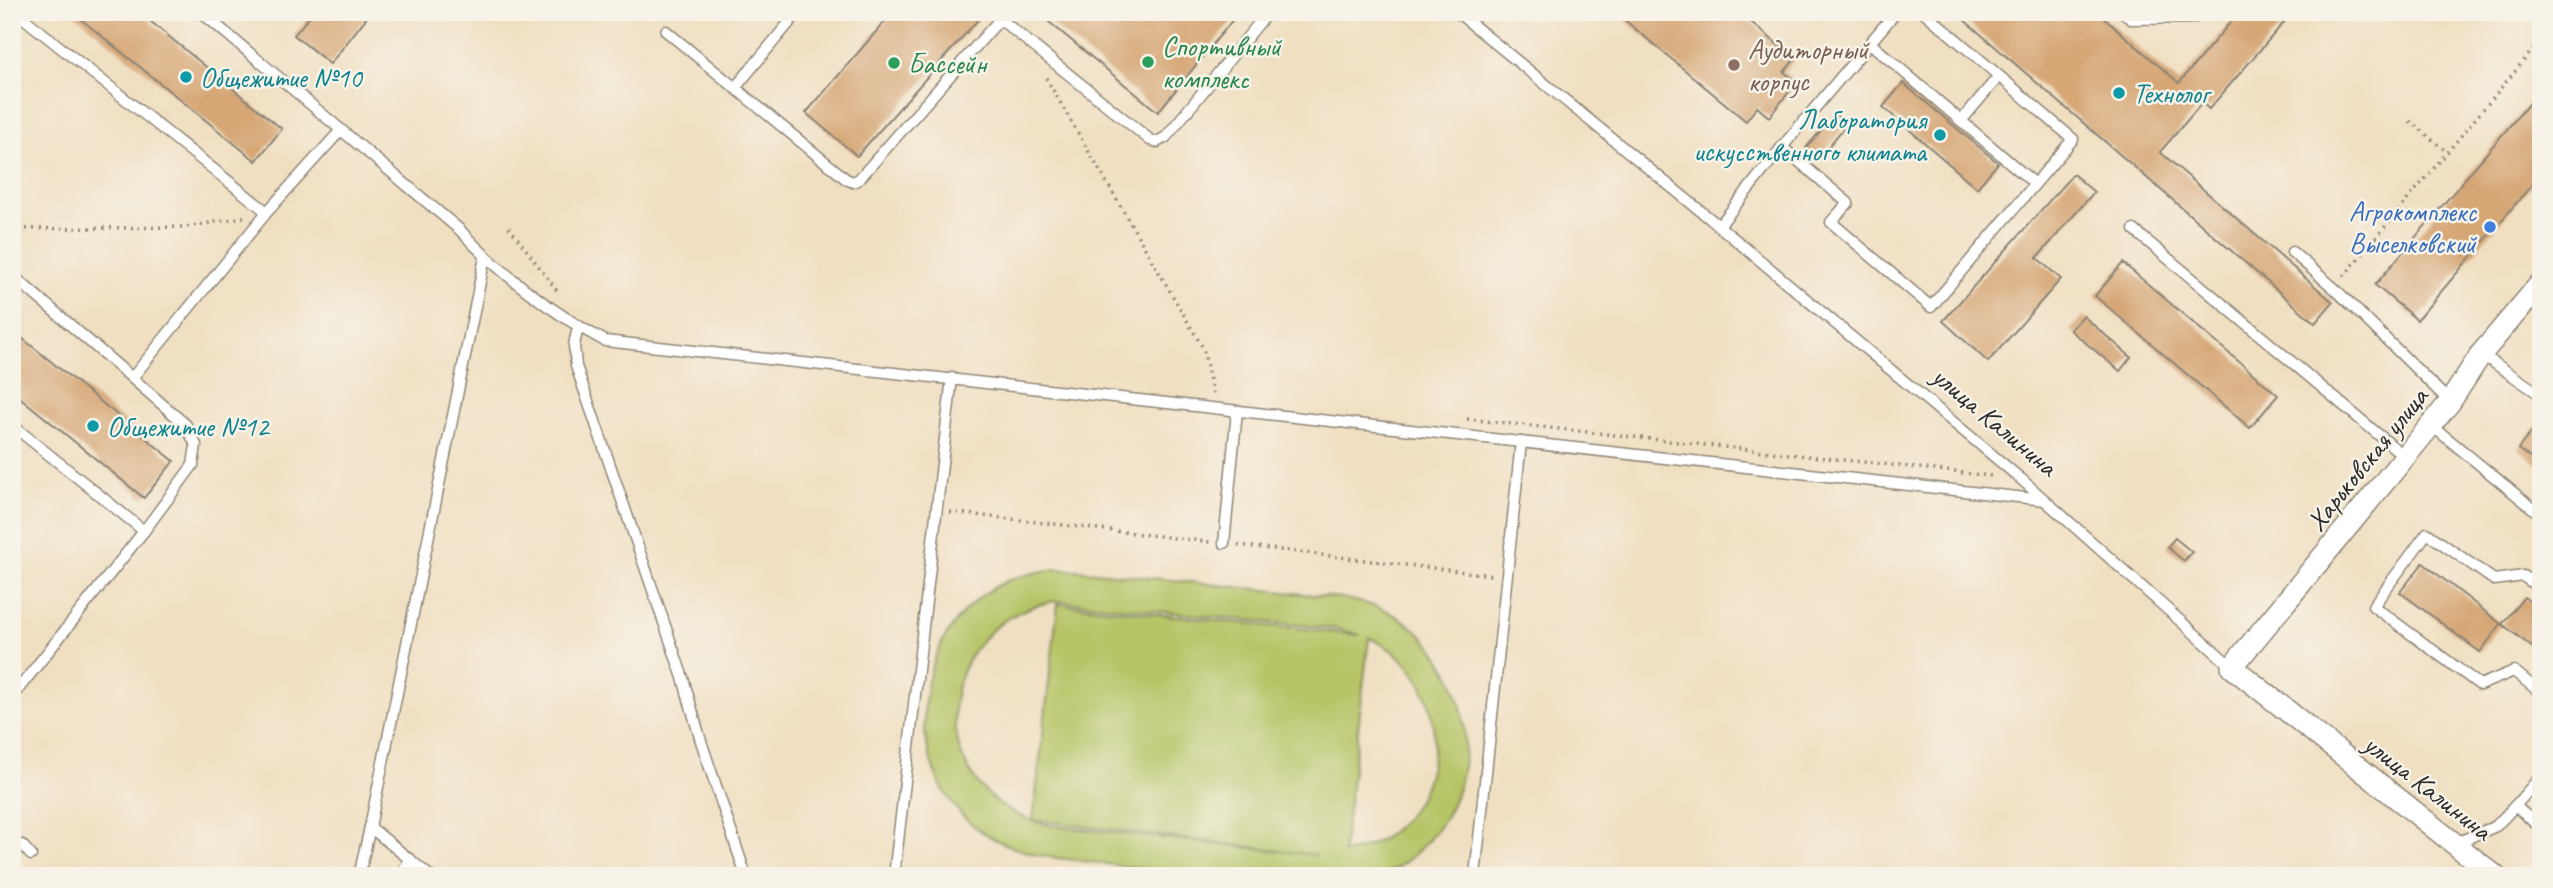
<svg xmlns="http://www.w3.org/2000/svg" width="2553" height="888" font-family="Caveat,sans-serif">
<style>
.green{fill:#b6c466;stroke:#707848;stroke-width:2;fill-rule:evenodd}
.building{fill:#d6a675}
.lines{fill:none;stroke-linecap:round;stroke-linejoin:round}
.service-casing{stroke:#8e8576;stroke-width:13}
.minor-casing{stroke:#8e8576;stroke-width:24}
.path{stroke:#8e8576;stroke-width:3.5;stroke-dasharray:2 5;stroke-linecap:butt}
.service{stroke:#fff;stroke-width:10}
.minor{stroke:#fff;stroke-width:21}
.leisure-dot{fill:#2e9e5b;stroke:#f7f3e8;stroke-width:2.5}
.education-dot{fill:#8d6e63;stroke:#f7f3e8;stroke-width:2.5}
.culture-dot{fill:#0f9aa8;stroke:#f7f3e8;stroke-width:2.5}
.shop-dot{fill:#3f7fe0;stroke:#f7f3e8;stroke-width:2.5}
.labels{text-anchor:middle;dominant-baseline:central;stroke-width:5;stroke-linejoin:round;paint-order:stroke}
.leisure-label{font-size:28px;fill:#27864d;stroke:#f7f3e8;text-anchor:start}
.education-label{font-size:28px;fill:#785e54;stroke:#f7f3e8;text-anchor:start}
.culture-label{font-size:28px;fill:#0d838f;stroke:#f7f3e8;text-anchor:start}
.shop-label{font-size:28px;fill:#366cbe;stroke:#f7f3e8;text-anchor:end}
.street-label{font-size:28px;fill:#2b2b2b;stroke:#f7f3e8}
</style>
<rect width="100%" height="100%" fill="#f7f3e8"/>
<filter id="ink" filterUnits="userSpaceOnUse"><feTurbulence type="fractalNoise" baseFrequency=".0143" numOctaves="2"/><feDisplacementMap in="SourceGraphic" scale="14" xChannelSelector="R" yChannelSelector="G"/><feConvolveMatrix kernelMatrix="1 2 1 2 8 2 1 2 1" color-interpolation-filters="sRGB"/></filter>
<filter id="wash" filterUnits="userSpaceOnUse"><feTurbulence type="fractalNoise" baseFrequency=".00686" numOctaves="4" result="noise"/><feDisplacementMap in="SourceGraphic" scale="28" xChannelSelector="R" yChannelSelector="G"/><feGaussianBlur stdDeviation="1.57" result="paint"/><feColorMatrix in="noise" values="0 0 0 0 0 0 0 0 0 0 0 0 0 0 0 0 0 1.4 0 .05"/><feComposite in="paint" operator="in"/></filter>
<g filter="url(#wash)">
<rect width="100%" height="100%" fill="#f0dfc1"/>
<!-- green -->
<path class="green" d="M1053 569 1077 570 1341 598C1357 601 1372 604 1387 611 1470 652 1490 768 1431 837 1418 852 1399 870 1380 875 1365 880 1329 876 1312 876 1280 876 1248 878 1216 876 1160 872 1104 863 1048 857 1016 851 987 840 963 816 897 747 918 621 1007 581 1022 575 1038 572 1053 569ZM1056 601 1337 629 1360 635 1058 604 1033 820 1317 855 1053 826C919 801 923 623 1056 601ZM1369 638C1469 678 1448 837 1343 853Z"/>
<g id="blocks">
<!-- building -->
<g class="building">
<polygon points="72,12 139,12 282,129 256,161"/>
<polygon points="313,12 371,12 330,64 294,35"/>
<polygon points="893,12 981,12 983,14 857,156 806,113"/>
<polygon points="1037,12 1239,12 1158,112"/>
<polygon points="1615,12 1739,12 1795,59 1784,72 1797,82 1769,117 1757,107 1746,121"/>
<polygon points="1955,12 2097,12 2179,83 2239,12 2293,12 2209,109 2202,103 2160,152 2333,302 2315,323"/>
<polygon points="1903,83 1998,163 1977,188 1883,107"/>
<polygon points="2541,89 2541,174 2417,320 2375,285"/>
<polygon points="1835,114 1847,124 1818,159 1806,148"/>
<polygon points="2073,174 2094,192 2037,258 2061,279 1988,362 1943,321"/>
<polygon points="2123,263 2278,395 2250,428 2095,296"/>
<polygon points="2083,316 2131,357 2120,371 2070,330"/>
<polygon points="12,330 174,461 144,498 12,391"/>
<polygon points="2541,420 2541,466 2518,449"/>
<polygon points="2175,538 2192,552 2184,561 2167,547"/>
<polygon points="2423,563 2501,624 2480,652 2400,592"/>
<polygon points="2524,597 2541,610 2541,654 2502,624"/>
</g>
</g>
</g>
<g filter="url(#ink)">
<use href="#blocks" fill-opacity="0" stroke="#8e8576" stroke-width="2"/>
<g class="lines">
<!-- service casing -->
<g class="service-casing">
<g id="service">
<polyline points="16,12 267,212"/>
<path d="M201 12 460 230C499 273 554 314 605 341L2045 500"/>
<polyline points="1457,12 1719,226 2021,479 2232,667"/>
<polyline points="2123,12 2131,19 2193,18 2198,12"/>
<polyline points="666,31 846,179 853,182 859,179 1000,19 1150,140 1157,142 1166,137 1268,12"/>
<polyline points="1870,43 2035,184"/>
<polyline points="735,88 798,12"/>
<polyline points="1961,121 1999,76"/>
<polyline points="1782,147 1848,203 1831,222 1931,307 2073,139 1924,12"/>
<polyline points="1719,226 1782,147 1896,12"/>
<polyline points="2134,230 2404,456"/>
<polyline points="2292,252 2334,288 2450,402"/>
<polyline points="12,275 132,378 267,212 341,130"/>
<polyline points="578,327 574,345 576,366 683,678 700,738 746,876"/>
<polyline points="2481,354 2541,395"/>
<polyline points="12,425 144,531"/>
<polyline points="2431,425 2541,515"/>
<polyline points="1224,543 1237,411"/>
<polyline points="2541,589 2523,576 2494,580 2427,533 2373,606 2480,685 2514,671 2541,693"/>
<polyline points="12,697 144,531 193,465 196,445 186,425 132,378"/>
<polyline points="2541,776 2515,806 2541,828"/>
<polyline points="2454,844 2496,826 2515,806"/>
<polyline points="22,845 31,855"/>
<polyline points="359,876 370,827"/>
<polyline points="398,876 411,860"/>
<polyline points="430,876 370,827 485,257"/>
<polyline points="894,876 952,378"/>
<polyline points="1475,876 1521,442"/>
</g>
</g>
<!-- minor casing -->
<g class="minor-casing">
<polyline id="minor" points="2495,876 2232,667 2450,402 2481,354 2541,283"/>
</g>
<!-- path -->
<g class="path">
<polyline points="1046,78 1203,348 1213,394"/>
<polyline points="2410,121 2447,152"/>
<polyline points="509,227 558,292"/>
<polyline points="12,229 186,227 244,217"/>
<polyline points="2344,276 2541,40"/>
<polyline points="1467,419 1992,476"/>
<polyline points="950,512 1210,542"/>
<polyline points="1238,545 1491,575"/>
</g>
<!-- service -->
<use href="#service" class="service"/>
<!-- minor -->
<use href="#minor" class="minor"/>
</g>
</g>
<!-- markers -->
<g class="leisure-dot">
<circle cx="1148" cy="62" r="7"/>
<circle cx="894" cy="63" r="7"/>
</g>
<circle class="education-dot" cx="1734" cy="65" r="7"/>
<g class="culture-dot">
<circle cx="186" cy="77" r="7"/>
<circle cx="2119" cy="93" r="7"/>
<circle cx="1940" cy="135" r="7"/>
<circle cx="93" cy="426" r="7"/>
</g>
<circle class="shop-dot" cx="2490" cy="227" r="7"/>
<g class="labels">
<!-- leisure labels -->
<g class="leisure-label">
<text x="1162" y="46">Спортивный<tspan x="1162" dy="32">комплекс</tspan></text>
<text x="908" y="63">Бассейн</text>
</g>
<!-- education labels -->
<g class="education-label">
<text x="1748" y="49">Аудиторный<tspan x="1748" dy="32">корпус</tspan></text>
</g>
<!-- culture labels -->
<g class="culture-label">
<text x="200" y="77">Общежитие №10</text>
<text x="2133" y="93">Технолог</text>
<text x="1926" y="119" text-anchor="end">Лаборатория<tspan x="1926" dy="32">искусственного климата</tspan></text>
<text x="107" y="426">Общежитие №12</text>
</g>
<!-- shop labels -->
<g class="shop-label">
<text x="2476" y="211">Агрокомплекс<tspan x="2476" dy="32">Выселковский</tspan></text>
</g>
<!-- street labels -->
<g class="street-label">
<text transform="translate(1995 421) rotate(40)">улица Калинина</text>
<text transform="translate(2367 459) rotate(-51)">Харьковская улица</text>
<text transform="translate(2428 787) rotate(38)">улица Калинина</text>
</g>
</g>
<!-- margin -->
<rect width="2553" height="888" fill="none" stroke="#f7f3e8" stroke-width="42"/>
</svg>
